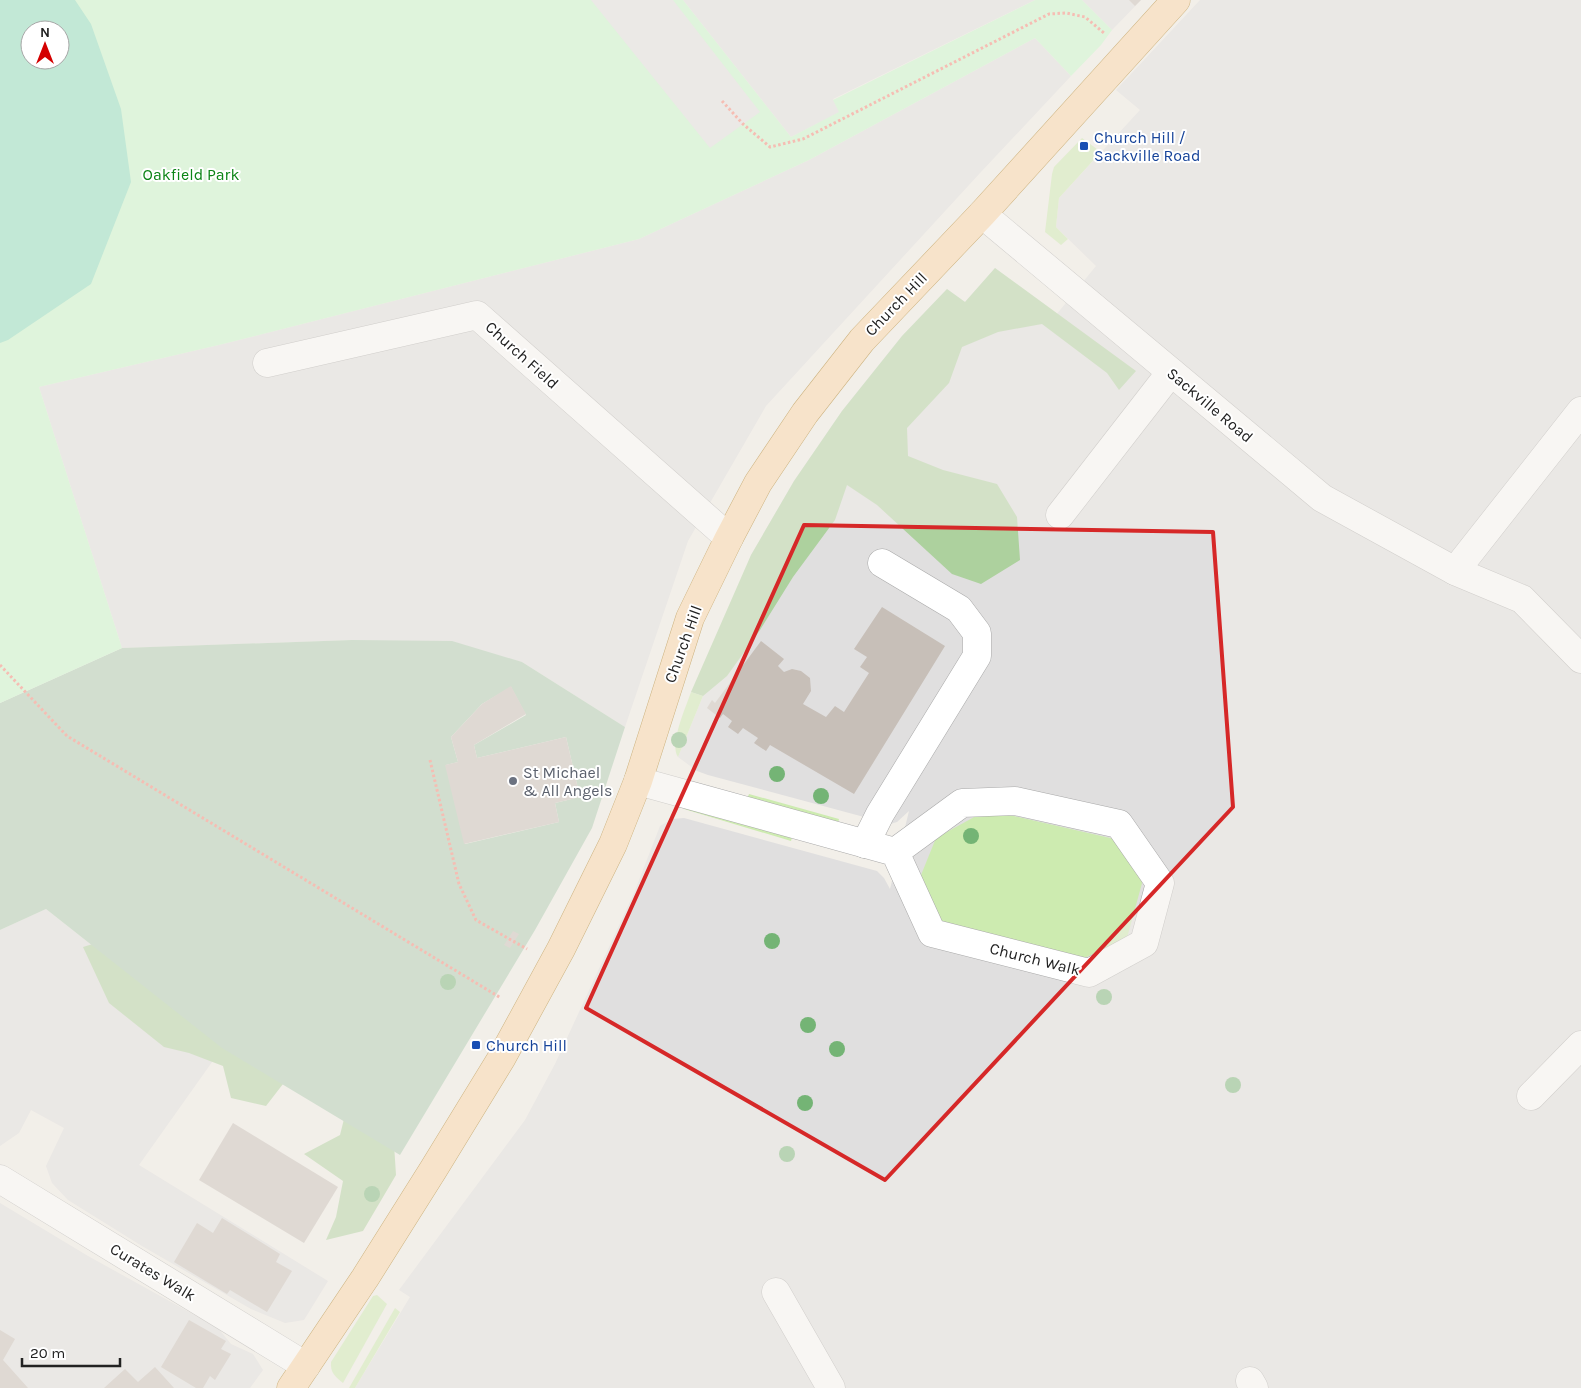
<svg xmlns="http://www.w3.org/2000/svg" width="1581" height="1388" font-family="Karla,sans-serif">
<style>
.residential{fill:#e0dfdf}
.grass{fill:#cdebb0}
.forest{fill:#add19e}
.cemetery{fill:#aacbaf;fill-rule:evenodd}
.park{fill:#c8facc;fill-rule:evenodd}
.pitch{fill:#88e0be;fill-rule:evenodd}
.parking{fill:#e2e2e2}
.building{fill:#c7bfb8}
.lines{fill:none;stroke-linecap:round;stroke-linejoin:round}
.minor-casing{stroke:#a9a9a9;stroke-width:29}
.major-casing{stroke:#a06b00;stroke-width:29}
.path{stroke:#fa8072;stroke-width:3;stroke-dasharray:2.5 2.5;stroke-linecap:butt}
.minor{stroke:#fff;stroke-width:28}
.major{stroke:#fcd6a4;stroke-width:28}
.tree{fill:#74b475}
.marked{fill:none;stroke:#d62828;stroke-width:4;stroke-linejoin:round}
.transit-dot{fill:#1a4fb4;stroke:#fff;stroke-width:2}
.worship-dot{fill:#6b7280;stroke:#fff;stroke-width:2}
.labels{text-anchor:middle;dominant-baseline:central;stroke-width:4;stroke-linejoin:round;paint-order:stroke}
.transit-label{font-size:16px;fill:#164399;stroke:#fff;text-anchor:start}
.park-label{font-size:16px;fill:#0c8416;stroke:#fff}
.street-label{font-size:16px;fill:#222;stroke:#fff}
.worship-label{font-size:16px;fill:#5b616d;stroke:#fff;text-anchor:start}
</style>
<rect width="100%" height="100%" fill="#f2efe9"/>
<!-- residential -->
<g class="residential">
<polygon points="683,0 1035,0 833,99 840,112 791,137"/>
<polygon points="1082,0 1141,0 1112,30"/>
<polygon points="1200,0 1581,0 1581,1388 355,1388 410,1297 399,1290 525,1120 555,1064 634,893 660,826 672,819 684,818 877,871 884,878 890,889 909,811 897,822 890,824 708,775 697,771 678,757 703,696 751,555 794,481 842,411 902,336 947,289 965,302 995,268 1056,315 1096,266 1056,227 1059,198 1140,110 1116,90"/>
<polygon points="1035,38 1071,76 980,173 766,406 688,541 625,727 522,662 352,640 122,648 39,387 223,344 639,239 809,160"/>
<polygon points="46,909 222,1048 139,1165 328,1281 304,1320 285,1323 251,1309 142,1246 68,1200 52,1183 46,1166 64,1128 31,1110 19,1133 0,1146 0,930"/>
<polygon points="0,1203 88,1256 218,1328 231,1344 253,1354 263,1370 250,1388 0,1388"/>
</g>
<!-- grass -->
<g class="grass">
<polygon points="1082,138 1101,152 1059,198 1056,227 1068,239 1061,245 1045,232 1052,174 1054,167"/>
<path d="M691 692 703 696 678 757C669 744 686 707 691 692Z"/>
<polygon points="749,794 839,819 838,823 747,799"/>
<polygon points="685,807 792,837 791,841 684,809"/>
<polygon points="987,810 1119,840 1144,876 1127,938 1078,961 939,924 919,880 936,838"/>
<path d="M377 1295 387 1304 343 1383C335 1377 330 1372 331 1362L373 1296Z"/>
<polygon points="395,1308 400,1312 355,1388 349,1388"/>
</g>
<!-- forest -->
<g class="forest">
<polygon points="995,268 1136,371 1119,390 1107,373 1042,324 998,332 962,347 949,383 907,428 908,456 943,470 997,484 1017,517 1020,560 981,584 952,574 877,505 847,485 835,520 793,577 760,630 727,676 703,696 691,692 751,555 794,481 842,411 902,336 947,289 965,302"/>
<polygon points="132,932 392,1113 396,1175 363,1231 326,1240 336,1217 343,1181 304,1154 340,1135 351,1091 300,1062 266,1106 231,1098 223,1066 189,1053 164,1047 109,1003 83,947"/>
</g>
<!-- cemetery -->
<path class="cemetery" d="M352 640 452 641 522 662 625 727 592 828 535 930 400 1155 222 1048 46 909 0 930V703L122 648ZM511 687 526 715 474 745 477 758 566 737 580 797 555 803 559 822 465 844 446 765 458 762 451 737 482 704Z"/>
<!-- park -->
<path class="park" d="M0 0H683L791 137 839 112 833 100 1035 0H1082L1112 30 1101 45 1071 76 1035 38 809 160 639 239 223 344 39 387 122 648 0 703ZM30 30H60V60H30Z"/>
<!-- pitch -->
<path class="pitch" d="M0 0H75L91 24 121 109 131 182 91 284 8 340 0 343ZM30 30H60V60H30Z"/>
<!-- parking -->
<polygon class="parking" points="591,0 673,0 760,112 710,148"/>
<!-- building -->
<g class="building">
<polygon points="1129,0 1141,0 1135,6"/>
<polygon points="882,607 945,646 854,794 770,745 766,751 754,743 758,738 743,728 738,734 728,727 732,721 723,714 720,718 707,708 712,700 715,703 761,641 784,659 778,666 784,672 792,669 801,671 810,678 811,691 803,704 826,717 835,706 844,712 869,673 860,667 867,657 854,649"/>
<polygon points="511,686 526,714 474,745 477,758 566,737 580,797 555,803 559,822 464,844 445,765 458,762 451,737 482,704"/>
<polygon points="513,931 519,934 510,948 504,945"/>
<polygon points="233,1123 338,1187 304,1243 199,1180"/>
<polygon points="222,1218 280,1254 276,1262 292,1271 267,1312 230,1290 227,1294 174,1262 197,1223 213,1233"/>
<polygon points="189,1320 226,1341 221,1349 231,1354 215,1380 210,1376 203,1388 196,1388 161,1367"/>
<polygon points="0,1330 15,1339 3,1360 28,1388 0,1388"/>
<polygon points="155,1367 174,1388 104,1388 125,1369 138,1382"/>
</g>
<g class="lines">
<!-- minor casing -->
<g class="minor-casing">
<g id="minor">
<polyline points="982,214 1322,498 1455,571 1522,599 1581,659"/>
<polyline points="267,363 477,315 729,538"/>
<polyline points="1060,515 1171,372"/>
<polyline points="1455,571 1581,411"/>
<polyline points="638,781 895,852 962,803 1015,801 1119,824 1160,883 1144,943 1089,973 932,933 895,852"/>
<polyline points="865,844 880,814 977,656 977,633 959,609 882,563"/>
<polyline points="1531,1096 1581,1045"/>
<polyline points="0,1179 306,1366"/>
<polyline points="776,1292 831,1388"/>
<polyline points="1250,1381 1254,1388"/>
</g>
</g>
<!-- major casing -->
<g class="major-casing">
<polyline id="major" points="291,1388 365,1278 433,1170 501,1059 561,949 613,844 638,781 690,618 729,538 758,483 805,413 862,340 982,214 1176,0"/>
</g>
<!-- path -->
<g class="path">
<polyline points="722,101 743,124 770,147 803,139 1049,14 1066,13 1085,17 1104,33"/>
<polyline points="0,665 67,736 501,998"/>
<polyline points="430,760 459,884 476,920 527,949"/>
</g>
<!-- minor -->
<use href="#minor" class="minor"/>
<!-- major -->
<use href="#major" class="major"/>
</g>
<!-- trees -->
<g class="tree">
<circle cx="679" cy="740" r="8"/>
<circle cx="777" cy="774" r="8"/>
<circle cx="821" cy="796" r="8"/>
<circle cx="971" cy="836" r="8"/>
<circle cx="772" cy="941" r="8"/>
<circle cx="448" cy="982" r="8"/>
<circle cx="1104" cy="997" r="8"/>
<circle cx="808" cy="1025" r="8"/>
<circle cx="837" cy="1049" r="8"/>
<circle cx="1233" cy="1085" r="8"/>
<circle cx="805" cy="1103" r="8"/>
<circle cx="787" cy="1154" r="8"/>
<circle cx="372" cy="1194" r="8"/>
</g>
<!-- marked area -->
<path d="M0 0H1581V1388H0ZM804 525 1213 532 1233 807 885 1180 586 1008Z" fill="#f2efe9" fill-opacity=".55" fill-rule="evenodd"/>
<path class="marked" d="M804 525 1213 532 1233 807 885 1180 586 1008Z"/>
<!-- markers -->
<g class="transit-dot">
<rect x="1079" y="141" width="10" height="10" rx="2.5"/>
<rect x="471" y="1040" width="10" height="10" rx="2.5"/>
</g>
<circle class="worship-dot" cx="513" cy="781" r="5"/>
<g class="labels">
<!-- transit labels -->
<g class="transit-label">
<text x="1094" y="137">Church Hill /<tspan x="1094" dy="18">Sackville Road</tspan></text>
<text x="486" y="1045">Church Hill</text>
</g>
<!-- park labels -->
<g class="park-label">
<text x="191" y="174">Oakfield Park</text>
</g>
<!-- street labels -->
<g class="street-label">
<text transform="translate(896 304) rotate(-46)">Church Hill</text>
<text transform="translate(522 355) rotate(42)">Church Field</text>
<text transform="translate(1210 405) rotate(40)">Sackville Road</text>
<text transform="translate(683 644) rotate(-70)">Church Hill</text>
<text transform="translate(1035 959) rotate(14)">Church Walk</text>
<text transform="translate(153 1272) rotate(31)">Curates Walk</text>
</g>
<!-- worship labels -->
<g class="worship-label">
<text x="523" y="772">St Michael<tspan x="523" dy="18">&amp; All Angels</tspan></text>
</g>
</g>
<!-- north arrow -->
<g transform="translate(45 45)"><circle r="24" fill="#ffffff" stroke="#a7a7a7"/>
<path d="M0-4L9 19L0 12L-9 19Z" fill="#d40000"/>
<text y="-8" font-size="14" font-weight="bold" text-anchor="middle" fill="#222222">N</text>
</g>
<!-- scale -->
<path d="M22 1358v8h98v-8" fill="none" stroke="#222222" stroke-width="2.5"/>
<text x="30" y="1358" font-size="15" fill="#222222" stroke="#ffffff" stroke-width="4" paint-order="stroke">20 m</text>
</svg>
